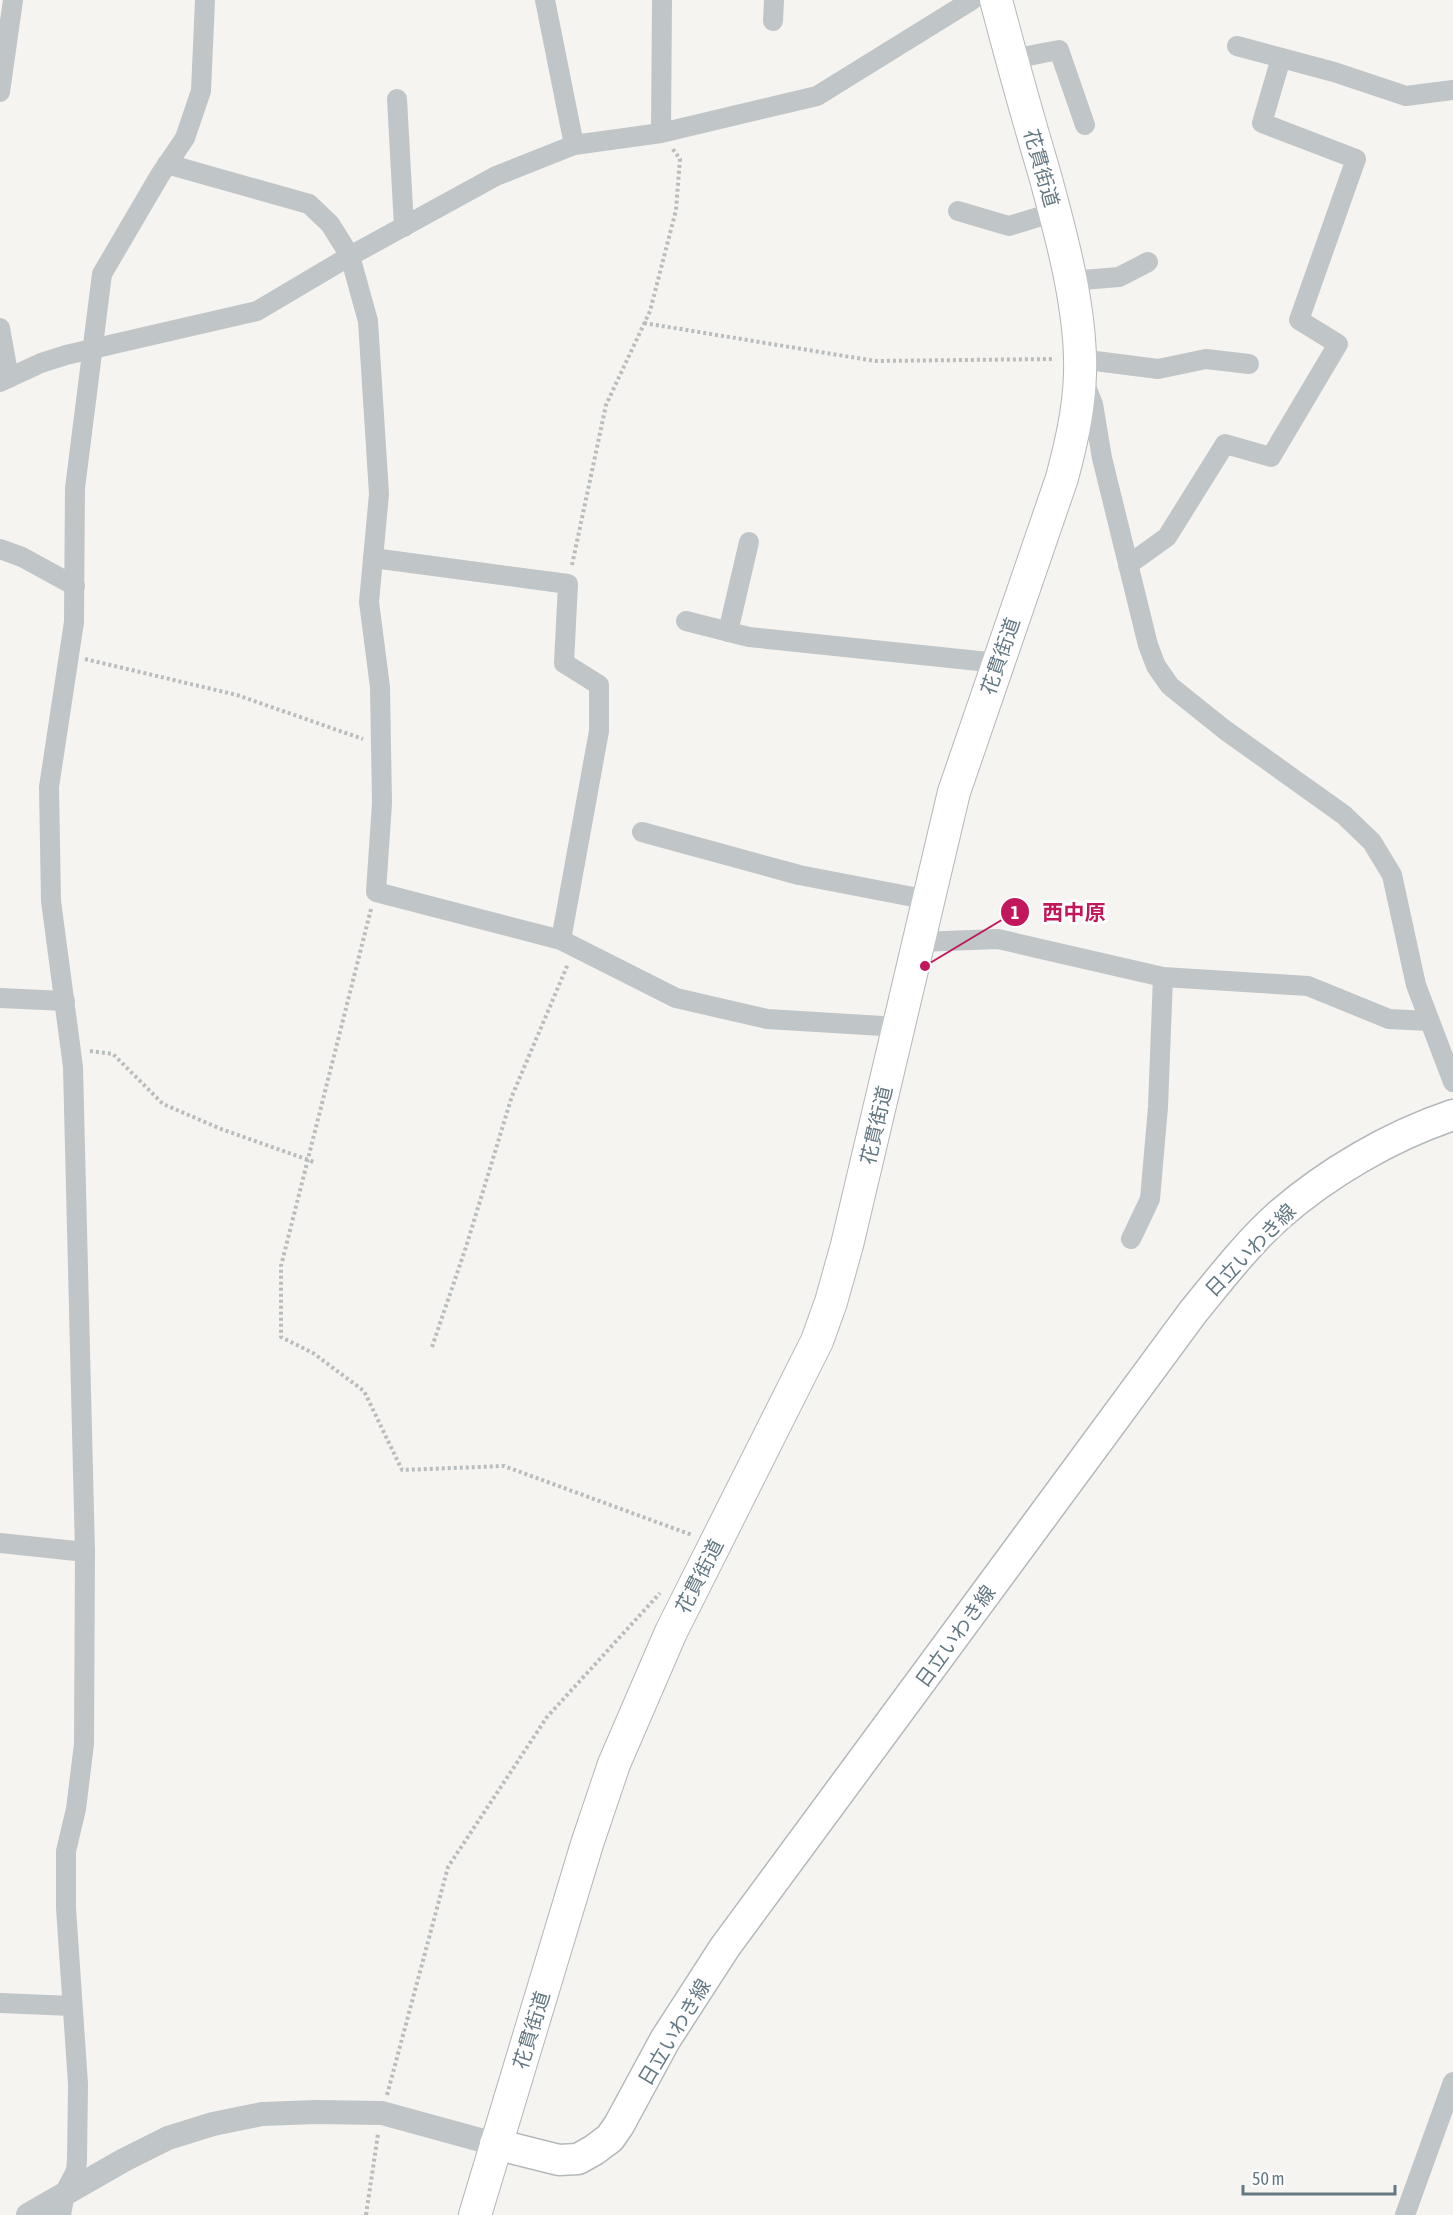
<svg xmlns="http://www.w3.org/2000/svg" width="1453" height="2215" font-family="'Asap Condensed','Noto Sans JP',sans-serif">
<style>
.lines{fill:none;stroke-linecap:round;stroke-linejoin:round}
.primary-casing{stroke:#b3b8bb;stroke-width:33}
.trunk-casing{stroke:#b3b7b9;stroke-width:34}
.path{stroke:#babdbe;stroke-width:4;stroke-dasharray:3 3;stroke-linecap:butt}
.minor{stroke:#c0c5c7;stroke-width:20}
.tertiary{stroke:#c0c5c7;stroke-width:24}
.primary{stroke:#fff;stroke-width:30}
.trunk{stroke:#fff;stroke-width:32}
.labels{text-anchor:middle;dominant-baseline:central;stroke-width:6;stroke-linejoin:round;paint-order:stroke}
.street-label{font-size:20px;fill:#637882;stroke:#fff}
.leader{fill:none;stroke:#c2185b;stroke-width:2}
.callout-dot{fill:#c2185b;stroke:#fff;stroke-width:2}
.mark-label{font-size:18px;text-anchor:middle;font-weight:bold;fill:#fff}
.callout-label{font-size:21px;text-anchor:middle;font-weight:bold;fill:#c2185b;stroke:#fff;stroke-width:6;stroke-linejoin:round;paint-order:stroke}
</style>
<rect width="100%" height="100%" fill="#f5f4f1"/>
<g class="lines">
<!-- primary casing -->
<g class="primary-casing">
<path id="primary" d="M495 2144 559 2160 578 2159 594 2150 610 2138 619 2125 665 2040 725 1947 1193 1312C1220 1279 1247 1244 1278 1216 1328 1172 1391 1136 1453 1115"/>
</g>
<!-- trunk casing -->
<g class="trunk-casing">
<path id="trunk" d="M475 2215 587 1844 614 1764 671 1632 817 1341 831 1302 847 1245 954 792 1062 478C1071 444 1079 410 1080 374 1082 310 1061 234 1044 172 1027 115 1011 57 996 0"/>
</g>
<!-- path -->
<g class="path">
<polyline points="644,323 875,361 1054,359"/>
<polyline points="572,565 606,405 650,311 676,210 680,159 672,148"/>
<polyline points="85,659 237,695 363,739"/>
<polyline points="371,909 281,1266 281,1337 313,1353 364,1391 402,1470 504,1466 692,1535"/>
<polyline points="90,1051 113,1054 163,1104 221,1129 314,1162"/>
<polyline points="432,1347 466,1247 512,1096 568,964"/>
<polyline points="387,2095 448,1867 547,1717 660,1593"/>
<polyline points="366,2215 378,2134"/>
</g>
<!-- minor -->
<g class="minor">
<polyline points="545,0 574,145"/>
<polyline points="773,21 774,0"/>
<polyline points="1237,46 1334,72 1406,96 1453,90"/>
<polyline points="1012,59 1059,50 1085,125"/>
<polyline points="0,92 13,0"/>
<polyline points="397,99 404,227"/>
<polyline points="661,133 662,0"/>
<polyline points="167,164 309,204 330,224 350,256 368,321 379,494 369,602 380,687 382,803 376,892 561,940 676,998 767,1019 899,1027"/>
<polyline points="958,211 1009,226 1055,212"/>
<polyline points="1070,281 1119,277 1148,262"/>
<polyline points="0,328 9,378"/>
<polyline points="1080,359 1158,369 1206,359 1249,364"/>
<polyline points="0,382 41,363 66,355 257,311 350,256 496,176 574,145 661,133 817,96 972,0"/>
<polyline points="1084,382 1093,404 1102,458 1148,645 1156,666 1170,686 1225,730 1344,815 1372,842 1392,875 1416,985 1453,1082"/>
<polyline points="0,549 22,557 75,586"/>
<polyline points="373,558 568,584 564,663 599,685 599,731 561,940"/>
<polyline points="1128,565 1167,537 1225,444 1271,457 1338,344 1299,320 1356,159 1262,123 1281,58"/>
<polyline points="686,621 749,637 998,663"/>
<polyline points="728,632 749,542"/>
<polyline points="642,832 799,875 929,900"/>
<polyline points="919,942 998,939 1163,977 1308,986 1389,1019 1429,1021"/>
<polyline points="0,998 65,1001"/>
<polyline points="1131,1239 1150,1199 1158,1107 1163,977"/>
<polyline points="0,1543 85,1552"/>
<polyline points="0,2003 72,2006"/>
<polyline points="61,2215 65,2192 76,2171 77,2160 78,2084 66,1908 66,1851 76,1809 84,1744 85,1552 73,1067 51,901 49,787 74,622 75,488 102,274 160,175 185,138 201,91 205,0"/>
<polyline points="1405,2215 1453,2082"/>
</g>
<!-- tertiary -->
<polyline class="tertiary" points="28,2215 124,2160 168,2138 213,2124 262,2114 317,2112 382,2113 495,2144"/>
<!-- primary -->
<use href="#primary" class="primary"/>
<!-- trunk -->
<use href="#trunk" class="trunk"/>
</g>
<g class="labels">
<!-- street labels -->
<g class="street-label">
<text transform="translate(1042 168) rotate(74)">花貫街道</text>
<text transform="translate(1000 656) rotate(-71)">花貫街道</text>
<text transform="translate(876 1125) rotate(-77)">花貫街道</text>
<text transform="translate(1250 1250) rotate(-46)">日立いわき線</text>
<text transform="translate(699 1576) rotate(-63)">花貫街道</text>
<text transform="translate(955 1636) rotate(-54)">日立いわき線</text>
<text transform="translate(531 2030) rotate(-73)">花貫街道</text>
<text transform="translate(674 2032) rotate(-59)">日立いわき線</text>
</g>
</g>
<!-- callouts -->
<path class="leader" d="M925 966L1015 912"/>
<g class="callout-dot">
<circle cx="925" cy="966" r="6"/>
<circle cx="1015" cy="912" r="15"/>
</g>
<g class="mark-label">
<text x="1015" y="919">1</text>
</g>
<g class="callout-label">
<text x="1074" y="920">西中原</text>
</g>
<!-- scale -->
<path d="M1243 2185v9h152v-9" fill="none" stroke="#637882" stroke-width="3"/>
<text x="1252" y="2185" font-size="18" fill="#637882" stroke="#ffffff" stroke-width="4.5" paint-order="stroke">50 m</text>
</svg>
